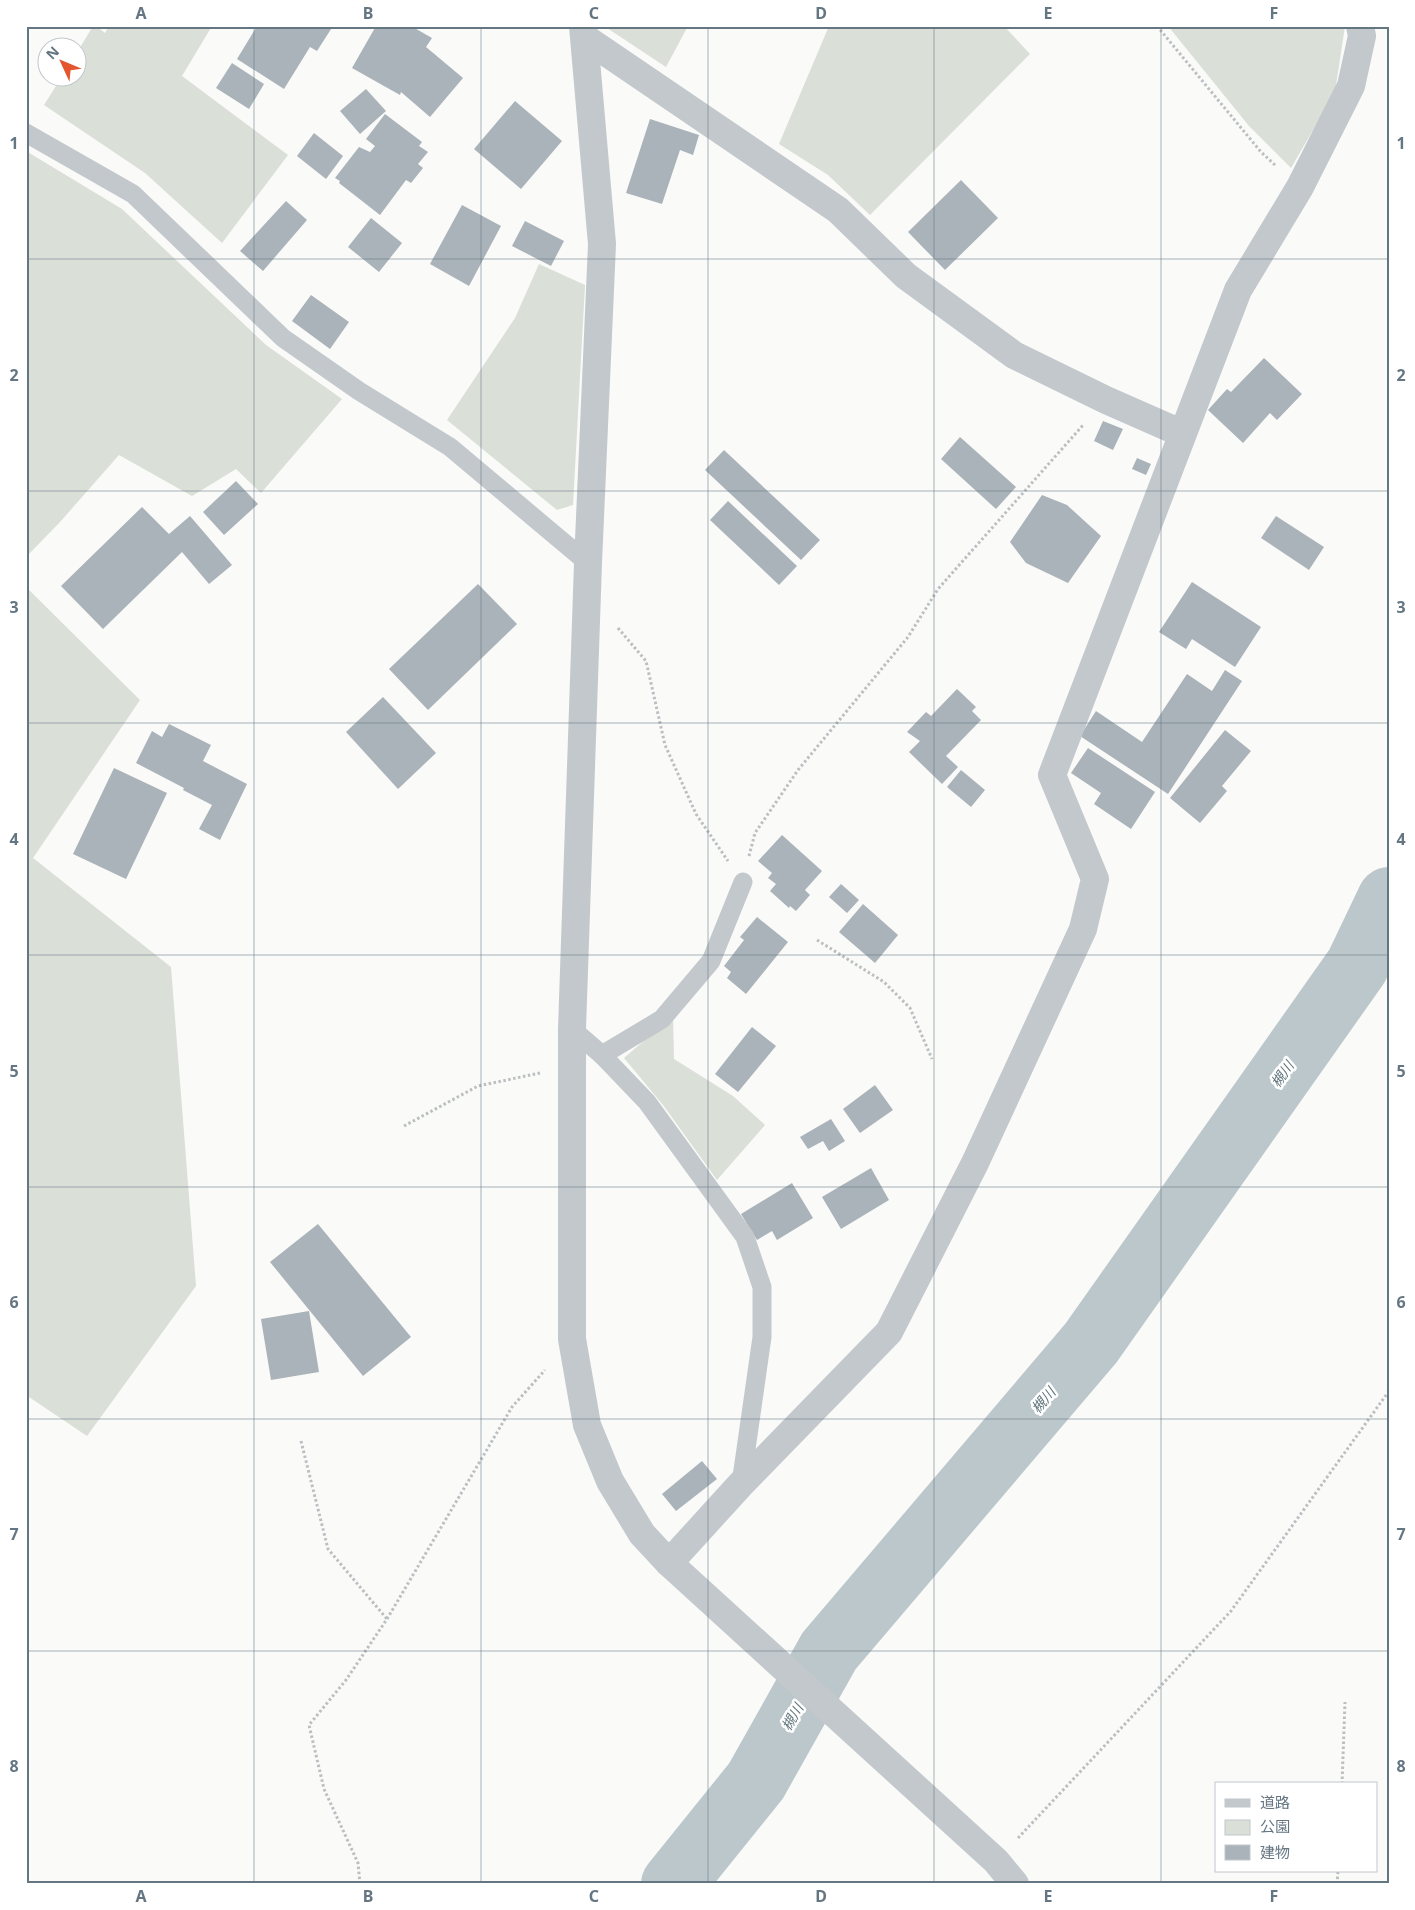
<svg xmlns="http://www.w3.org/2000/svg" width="1415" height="1910" font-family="'Noto Sans','Noto Sans JP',sans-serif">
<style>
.green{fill:#dadfd7}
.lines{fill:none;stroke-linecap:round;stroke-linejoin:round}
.river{stroke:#bbc7cb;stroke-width:64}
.building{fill:#aab3b9}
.path{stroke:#bbbfc2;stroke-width:3;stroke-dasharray:2.5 2.5;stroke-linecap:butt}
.service{stroke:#c3c8cc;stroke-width:19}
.minor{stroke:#c3c8cc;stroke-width:28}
.grid{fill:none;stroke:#657683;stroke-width:1;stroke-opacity:0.55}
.labels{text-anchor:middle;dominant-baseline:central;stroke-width:5;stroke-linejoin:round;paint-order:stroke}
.water-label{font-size:14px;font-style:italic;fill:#60757c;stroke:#fff}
.neatline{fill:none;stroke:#657683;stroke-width:2}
.grid-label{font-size:16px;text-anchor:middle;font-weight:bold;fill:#657683}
</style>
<rect width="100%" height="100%" fill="#fafaf8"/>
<!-- green -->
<g class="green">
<polygon points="93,26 96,26 105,33 109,26 212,26 182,76 288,155 222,243 145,173 44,105 61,78 78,78 78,51"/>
<polygon points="604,26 688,26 666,67"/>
<polygon points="829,26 1004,26 1030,54 870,215 828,175 779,144"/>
<polygon points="1168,26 1345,26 1335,92 1291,168 1249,126"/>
<polygon points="26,151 122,209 266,345 342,399 261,493 236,469 192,496 119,455 60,522 26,557"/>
<polygon points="539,264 585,285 573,505 557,510 447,420 515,318"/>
<polygon points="26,587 140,700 33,858 171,967 196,1286 87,1436 26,1395"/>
<polygon points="673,1016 674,1059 733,1096 765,1125 717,1180 663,1105 624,1058"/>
</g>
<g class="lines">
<!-- river -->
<polyline class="river" points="673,1884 756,1781 829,1651 1091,1343 1357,966 1389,899"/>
</g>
<!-- building -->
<g class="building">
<polygon points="257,26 333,26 317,51 310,47 284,89 237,59"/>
<polygon points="376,26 411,26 432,38 426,47 463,78 430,117 401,92 400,95 352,68"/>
<polygon points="232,63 264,84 249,109 216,88"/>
<polygon points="366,89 386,111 360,134 340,111"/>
<polygon points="515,101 562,141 521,189 474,149"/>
<polygon points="385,114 422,142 419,146 428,152 418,164 423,168 411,183 406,180 380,215 339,183 340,181 335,178 359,147 370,152 375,146 366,139"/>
<polygon points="650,119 699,135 693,155 680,150 662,204 626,193"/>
<polygon points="314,133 343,156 326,179 297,156"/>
<polygon points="961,180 998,218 945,270 908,232"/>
<polygon points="286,201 307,220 263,271 240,251"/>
<polygon points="462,205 501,226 469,286 430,264"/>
<polygon points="371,218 402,243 379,272 348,247"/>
<polygon points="525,221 564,241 551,266 512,246"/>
<polygon points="311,295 349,322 330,349 292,321"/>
<polygon points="1264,358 1302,394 1277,420 1270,413 1243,443 1208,410 1227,389 1231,392"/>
<polygon points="1103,421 1123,429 1113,450 1094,441"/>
<polygon points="960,437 1016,487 996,509 941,459"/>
<polygon points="724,450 820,540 801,560 705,470"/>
<polygon points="1137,458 1151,464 1146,475 1132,469"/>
<polygon points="236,481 258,504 224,535 203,512"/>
<polygon points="1042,495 1067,505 1101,536 1068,583 1026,563 1010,542"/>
<polygon points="728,501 797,566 779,585 710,520"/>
<polygon points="142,507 169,534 190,516 232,565 209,584 182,552 103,629 61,586"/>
<polygon points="1276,516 1324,547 1309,570 1261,538"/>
<polygon points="1192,582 1261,627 1235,667 1192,639 1186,649 1159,632"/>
<polygon points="478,584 517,624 428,710 389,669"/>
<polygon points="1225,670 1242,681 1168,794 1080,736 1096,711 1142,742 1187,674 1212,691"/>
<polygon points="957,689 976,707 972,711 981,720 946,756 958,767 942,784 909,752 920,741 907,732 926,712 931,716"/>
<polygon points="383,697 436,753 398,789 346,732"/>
<polygon points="169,724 211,745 203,761 247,784 220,840 199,829 212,805 183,790 184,788 136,763 152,731 162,737"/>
<polygon points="1225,730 1251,751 1222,786 1227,791 1200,823 1170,798"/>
<polygon points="1088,748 1155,792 1131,829 1094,804 1101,793 1071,773"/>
<polygon points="114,768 167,793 126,879 73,854"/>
<polygon points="961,770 985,790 971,807 947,787"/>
<polygon points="782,835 822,871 805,890 810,895 796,911 790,906 789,908 770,891 776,884 768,878 772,873 758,861"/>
<polygon points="841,884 859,900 847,913 829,897"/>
<polygon points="863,904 898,935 875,963 839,932"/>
<polygon points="757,917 788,942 746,994 727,978 731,972 724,966 744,940 740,937"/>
<polygon points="752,1027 776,1046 738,1092 715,1074"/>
<polygon points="875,1085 893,1110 860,1133 843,1109"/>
<polygon points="831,1119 845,1141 829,1151 823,1141 808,1149 800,1137"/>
<polygon points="871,1168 889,1200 841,1229 822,1197"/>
<polygon points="792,1183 813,1218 777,1240 772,1231 757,1240 741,1214"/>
<polygon points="318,1224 411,1337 363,1376 270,1262"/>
<polygon points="309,1311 319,1372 271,1380 261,1319"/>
<polygon points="702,1461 717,1479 676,1511 662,1494"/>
</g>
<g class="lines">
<!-- path -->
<g class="path">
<polyline points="1157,26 1261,152 1275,165"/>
<polyline points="618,628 646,661 665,745 696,814 728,861"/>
<polyline points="749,856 755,833 798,770 908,637 938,589 1084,424"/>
<polyline points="817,940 884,982 910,1008 932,1059"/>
<polyline points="404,1126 478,1086 540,1073"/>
<polyline points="301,1441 328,1549 387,1619"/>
<polyline points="1342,1784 1345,1702"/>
<polyline points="1018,1838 1231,1611 1389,1391"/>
<polyline points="360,1884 358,1863 324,1789 309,1725 346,1680 387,1619 512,1407 545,1370"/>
<polyline points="1337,1884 1338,1871"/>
</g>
<!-- service -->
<g class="service">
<polyline points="26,133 133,194 283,338 359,391 450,447 588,563"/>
<polyline points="572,1029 602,1055 647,1102 745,1237 762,1287 762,1337 741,1484"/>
<polyline points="602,1055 662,1019 711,961 743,882"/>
</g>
<!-- minor -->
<g class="minor">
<polyline points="583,26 602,244 588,563 572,1029 572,1339 587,1425 610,1481 642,1534 669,1563 996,1861 1015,1884"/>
<polyline points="585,38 838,210 906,276 1014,355 1106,400 1181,433"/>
<polyline points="669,1563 741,1484 889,1332 975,1163 1083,929 1095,879 1052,775 1238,290 1300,187 1351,86 1362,36 1360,26"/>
</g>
</g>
<!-- grid -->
<path class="grid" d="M254 26V1884M481 26V1884M708 26V1884M934 26V1884M1161 26V1884M26 259H1389M26 491H1389M26 723H1389M26 955H1389M26 1187H1389M26 1419H1389M26 1651H1389"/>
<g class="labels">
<!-- water labels -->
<g class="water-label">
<text transform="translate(1282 1074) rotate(-55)">槻川</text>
<text transform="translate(1043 1400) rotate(-50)">槻川</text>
<text transform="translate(792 1717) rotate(-60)">槻川</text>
</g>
</g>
<!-- border -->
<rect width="1415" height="1910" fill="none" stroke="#ffffff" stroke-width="55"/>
<!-- legend -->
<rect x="1215" y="1782" width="162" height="90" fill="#ffffff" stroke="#c1c8cd"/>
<rect x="1225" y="1799" width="25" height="8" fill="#c3c8cc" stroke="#c1c8cd"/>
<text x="1260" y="1808" font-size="15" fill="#657683">道路</text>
<rect x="1225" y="1820" width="25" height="15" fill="#dadfd7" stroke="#c1c8cd"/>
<text x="1260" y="1832" font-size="15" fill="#657683">公園</text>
<rect x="1225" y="1845" width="25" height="15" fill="#aab3b9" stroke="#c1c8cd"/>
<text x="1260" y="1858" font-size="15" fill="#657683">建物</text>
<!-- north arrow -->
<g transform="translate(62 62) rotate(314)"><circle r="24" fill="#ffffff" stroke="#c1c8cd"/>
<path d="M0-4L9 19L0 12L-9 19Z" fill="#e4572e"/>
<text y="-8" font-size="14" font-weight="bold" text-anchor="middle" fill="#657683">N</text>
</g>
<rect x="28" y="28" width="1360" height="1854" class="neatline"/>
<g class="grid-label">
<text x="141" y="19">A</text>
<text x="368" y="19">B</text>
<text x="594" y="19">C</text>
<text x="821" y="19">D</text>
<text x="1048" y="19">E</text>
<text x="1274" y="19">F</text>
<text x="14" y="149">1</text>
<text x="1401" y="149">1</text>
<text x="14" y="381">2</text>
<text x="1401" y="381">2</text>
<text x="14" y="613">3</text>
<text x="1401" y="613">3</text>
<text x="14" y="845">4</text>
<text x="1401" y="845">4</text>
<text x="14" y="1077">5</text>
<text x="1401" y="1077">5</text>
<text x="14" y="1308">6</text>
<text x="1401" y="1308">6</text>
<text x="14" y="1540">7</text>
<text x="1401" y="1540">7</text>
<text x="14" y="1772">8</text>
<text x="1401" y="1772">8</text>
<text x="141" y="1902">A</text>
<text x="368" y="1902">B</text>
<text x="594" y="1902">C</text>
<text x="821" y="1902">D</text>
<text x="1048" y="1902">E</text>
<text x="1274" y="1902">F</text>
</g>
</svg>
